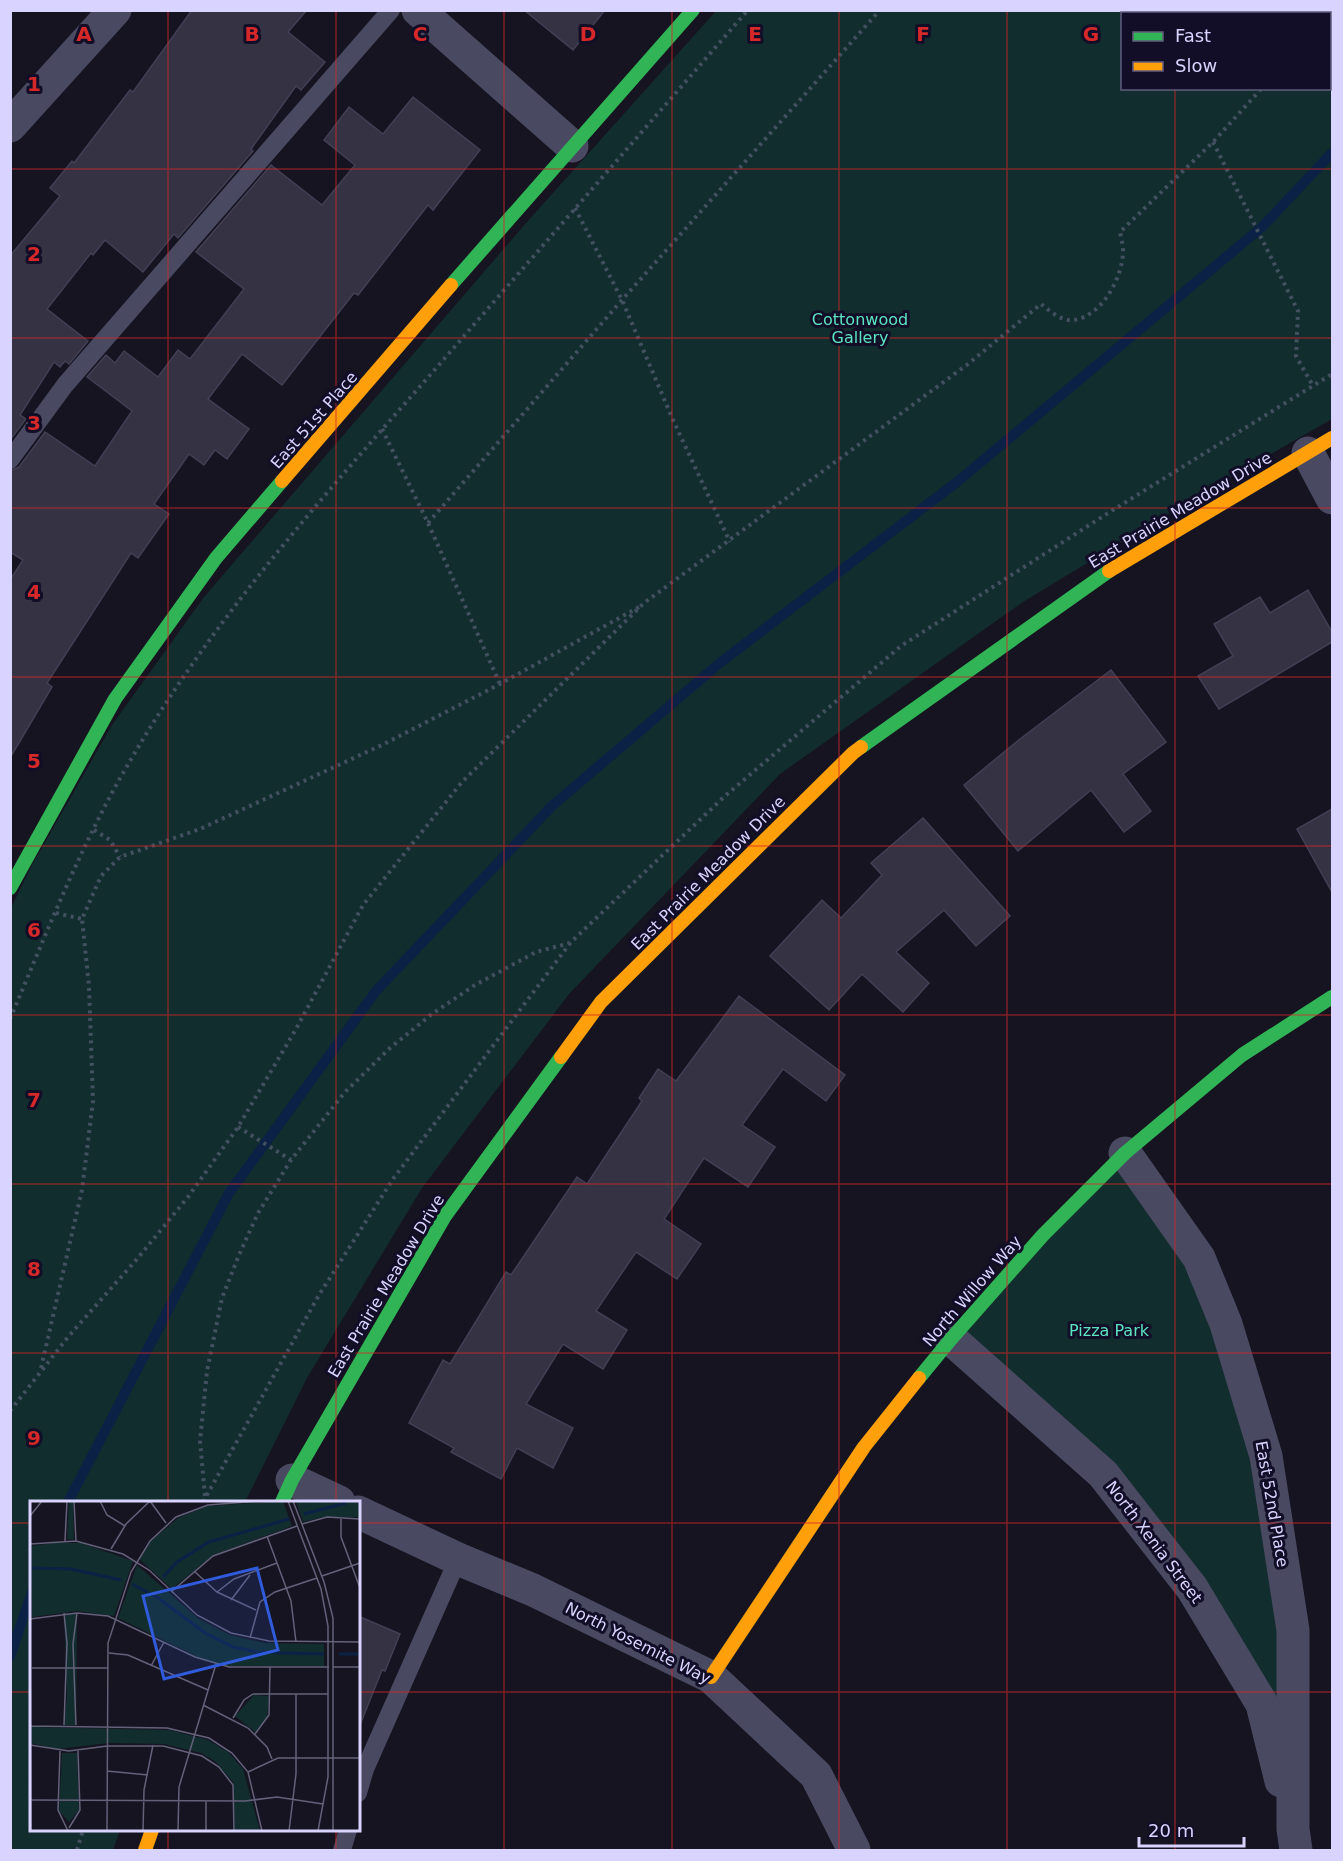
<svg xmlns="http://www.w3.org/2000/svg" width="1343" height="1861" font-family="'DejaVu Sans',sans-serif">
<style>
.green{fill:#122d2e;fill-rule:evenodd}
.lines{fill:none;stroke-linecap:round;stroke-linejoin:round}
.stream{stroke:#0b2146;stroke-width:10}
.building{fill:#343243;stroke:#433f55;stroke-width:1.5}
.path{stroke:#435060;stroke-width:4;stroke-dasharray:3 4.5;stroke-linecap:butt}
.lane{stroke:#494962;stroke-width:18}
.street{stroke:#494962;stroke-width:33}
.fast{stroke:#30b455;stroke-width:14}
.slow{stroke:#ff9f0a;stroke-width:14}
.grid{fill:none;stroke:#d62828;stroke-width:1.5;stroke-opacity:0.55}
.labels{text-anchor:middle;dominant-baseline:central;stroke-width:6;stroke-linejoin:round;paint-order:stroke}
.park-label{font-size:16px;fill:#5be4c1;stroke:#120e27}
.street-label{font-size:16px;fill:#d9d4ff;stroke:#120e27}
.inset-river{fill:none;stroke:#0b2146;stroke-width:3}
.inset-road{fill:none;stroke:#64617a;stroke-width:1.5}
.view{fill:#305bdc;fill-opacity:0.15;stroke:#305bdc;stroke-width:3}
.inset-edge{fill:none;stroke:#d9d4ff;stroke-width:3}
.grid-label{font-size:20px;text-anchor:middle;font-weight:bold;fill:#d62828;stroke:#120e27;stroke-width:6;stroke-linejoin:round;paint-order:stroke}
</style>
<rect width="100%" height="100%" fill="#161421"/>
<!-- green -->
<g class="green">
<path d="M716 11H1332V419L1201 494 1023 602 780 774 569 994 422 1188 307 1378 245 1502H32V1830H120L113 1850H11L10 910 32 865 112 725 204 597 526 223ZM1122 14H1330V88H1122Z"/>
<polygon points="1125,1153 1199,1258 1266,1456 1293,1829 1262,1704 1192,1588 951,1339"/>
</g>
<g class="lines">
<!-- stream -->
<g class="stream">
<polyline points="68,1502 229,1193 376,991 553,805 721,662 957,482 1262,227 1332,153"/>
<polyline points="10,1656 32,1592"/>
</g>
</g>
<!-- building -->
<g class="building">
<polygon points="192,10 307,10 288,32 325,62 301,90 296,86 251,149 253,151 178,238 174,234 143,272 105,240 93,255 91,253 47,309 88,341 69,364 65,361 60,367 54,362 20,415 26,419 10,440 10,256 60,196 50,188 72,161 74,163 130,90 133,92"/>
<polygon points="524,10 605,10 573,50"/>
<polygon points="413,97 480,150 433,210 428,205 358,295 354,293 282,385 242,354 208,399 249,429 227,459 215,450 204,465 189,454 154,504 169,514 138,558 131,553 47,683 52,687 10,758 10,580 23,560 10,552 10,471 19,467 45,432 95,466 132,411 87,377 106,355 115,363 124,351 158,377 178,350 190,359 244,289 196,252 271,165 322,205 355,165 324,140 349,107 383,134"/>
<polygon points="1308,590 1332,632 1332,642 1219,709 1198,676 1233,656 1214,624 1260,597 1270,613"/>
<polygon points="1111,670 1166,742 1123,774 1151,811 1124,832 1091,790 1018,851 964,785 1020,739"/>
<polygon points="1332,809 1332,892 1297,829"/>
<polygon points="923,818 1010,916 976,946 944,910 896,952 929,983 903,1012 862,974 829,1010 770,956 822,900 841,918 882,875 871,863"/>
<polygon points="739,996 845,1075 826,1101 783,1069 742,1125 775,1147 748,1187 704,1158 664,1219 701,1244 677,1279 636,1252 596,1311 627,1330 603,1369 563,1344 526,1404 573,1428 553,1468 517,1448 501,1479 451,1452 454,1448 409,1423 443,1360 450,1364 506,1272 511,1275 577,1177 587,1184 642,1101 639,1098 658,1069 676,1081"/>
<polygon points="358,1616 400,1634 385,1671 382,1670 360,1725 358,1725"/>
</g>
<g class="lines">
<!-- path -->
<g class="path">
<polyline points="1330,14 1332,11"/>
<polyline points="1213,142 1298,311 1296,356 1313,386"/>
<polyline points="575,208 622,300 673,420 730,542"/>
<polyline points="382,429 428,523 500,684"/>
<polyline points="428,523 622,300 880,10"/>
<polyline points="94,830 110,840 120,857"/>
<polyline points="56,913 82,919"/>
<path d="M10 1019C47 932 82 842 130 761 211 622 318 502 424 382 532 258 640 134 748 10"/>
<polyline points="238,1127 291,1160"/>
<polyline points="41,1368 82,1190 93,1101 89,986 82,919 101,876 120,857 200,829 382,745 500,684 639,607"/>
<path d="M10 1411 68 1337 137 1259 188 1197 238 1127 296 1029 363 905 462 782 644 603 968 364 1041 304C1050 311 1062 322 1074 320 1102 316 1123 277 1123 251 1123 244 1121 238 1120 232L1213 142 1262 88"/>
<polyline points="205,1496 200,1441 207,1371 222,1298 239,1255 258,1213 291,1160 345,1092 390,1048 432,1014 475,985 536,952 570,943"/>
<polyline points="203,1502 319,1295 393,1179 571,942 725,796 901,646 1105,515 1332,374"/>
<polyline points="77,1850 83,1830"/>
</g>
<!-- lane -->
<g class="lane">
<polyline points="10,460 65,385 391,10"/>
<polyline points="358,1793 365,1769 458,1559"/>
<polyline points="342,1850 348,1830"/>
</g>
<!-- street -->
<g class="street">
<polyline points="418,10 572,146"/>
<polyline points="10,126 115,10"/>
<polyline points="1308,453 1332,498"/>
<polyline points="1125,1153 1199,1258 1226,1324 1266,1456 1293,1630 1293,1829 1296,1850"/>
<polyline points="951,1339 1103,1474 1192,1588 1262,1704 1281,1781"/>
<polyline points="292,1480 339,1502"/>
<polyline points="358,1512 458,1559 533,1590 711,1677 816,1775 854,1850"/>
</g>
<!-- fast -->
<g class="fast">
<polyline points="451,285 693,10"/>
<polyline points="861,747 1109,571"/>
<polyline points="10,888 115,699 216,558 282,481"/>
<polyline points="919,1378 951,1339 1043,1235 1125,1153 1242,1055 1332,997"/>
<polyline points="282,1502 292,1480 445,1216 561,1057"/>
</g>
<!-- slow -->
<g class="slow">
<polyline points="282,481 451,285"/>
<polyline points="1109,571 1332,438"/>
<polyline points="561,1057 601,1002 853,753 861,747"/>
<polyline points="711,1677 864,1447 919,1378"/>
<polyline points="145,1850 152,1830"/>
</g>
</g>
<!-- grid -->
<path class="grid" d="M168 10V1502M336 10V1502M504 10V1850M672 10V1850M839 10V1850M1007 10V1850M1175 10V14M1175 88V1850M10 169H1332M10 338H1332M10 508H1332M10 677H1332M10 846H1332M10 1015H1332M10 1184H1332M10 1353H1332M10 1523H32M358 1523H1332M10 1692H32M358 1692H1332M168 1830V1850M336 1830V1850"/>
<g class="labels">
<!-- park labels -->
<g class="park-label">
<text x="860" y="319">Cottonwood<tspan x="860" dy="18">Gallery</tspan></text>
<text x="1109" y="1330">Pizza Park</text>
</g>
<!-- street labels -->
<g class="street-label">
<text transform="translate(314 420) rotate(-49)">East 51st Place</text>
<text transform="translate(1180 510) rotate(-31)">East Prairie Meadow Drive</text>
<text transform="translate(708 873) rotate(-45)">East Prairie Meadow Drive</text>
<text transform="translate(386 1286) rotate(-59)">East Prairie Meadow Drive</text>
<text transform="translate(972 1291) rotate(-49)">North Willow Way</text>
<text transform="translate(1272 1504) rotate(80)">East 52nd Place</text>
<text transform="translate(1154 1542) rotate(53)">North Xenia Street</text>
<text transform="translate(638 1643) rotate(27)">North Yosemite Way</text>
</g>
</g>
<!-- overview -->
<g transform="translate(30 1501)">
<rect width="330" height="330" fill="#161421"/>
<path d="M39 0H43L44 39 37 38ZM253 0 262 25 183 54 142 88 109 58 122 39 148 17 178 5ZM266 0H330V16H293L273 21ZM23 42H51L103 60 84 115 47 110 2 116 0 45ZM107 64 169 118 200 134 235 142 294 143V165H198L176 160 88 117ZM34 112H47L46 224H34L37 194ZM224 194 239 195 237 217 225 231 205 215ZM0 226 140 229 178 239 198 251 213 268 230 330H205L203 281 186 261 171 252 134 243 79 242 28 248 0 242ZM32 252H47L49 309 39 321 29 310Z" fill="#122d2e"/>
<path class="inset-river" d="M274 13 316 2M0 67 41 68 91 79M133 76 147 61 179 41 259 18M102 83 128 97 175 132 203 146 227 151 294 153M309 153H330"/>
<path class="inset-road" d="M44 0 46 40M70 0 77 14 95 25M120 0 136 22M258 0 291 88 298 125V276L288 330M263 0 294 81 303 117V330M0 15 12 0M311 17V36L330 87M272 23 297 16 330 18M237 35 261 100 266 141M35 40 37 0M0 43 46 40 93 53 119 69 167 114 201 132 239 140 330 141M81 48 96 23 120 0M164 70 187 91 226 109M292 75 330 62M141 91 183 55 267 25M187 91 204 78 247 62M201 99 220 74M0 118 47 112 78 115 165 156 199 166H299M0 123 1 330M220 137 230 101 245 91 287 77M79 152 98 154 178 189M121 165 134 141M303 166H330M2 167H78M173 204 218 227 237 246 242 258M203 217 214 199 223 193H298M34 224 37 142 34 112M46 224 43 143 47 112M0 225 137 227 179 237 202 252 218 271 232 330M225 233 239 214 240 166M0 244 39 250 77 245H133L172 255 189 266 203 284 204 330M30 250 28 309 38 330M77 270 118 274M218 271 248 257H330M0 299 215 300 247 296 293 303M39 327 50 309 48 250M77 330 78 142 101 71 120 40 146 16 178 4 228 0M113 330 114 289 123 244M148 330 149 286 186 163M176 330V300M259 330 266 273V193"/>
<path class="view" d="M227 67 248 149 134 178 113 95Z"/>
<rect width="330" height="330" class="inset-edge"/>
</g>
<g class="grid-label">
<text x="84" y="41">A</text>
<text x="252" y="41">B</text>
<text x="420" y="41">C</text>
<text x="588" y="41">D</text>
<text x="755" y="41">E</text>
<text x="923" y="41">F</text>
<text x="1091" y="41">G</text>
<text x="34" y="91">1</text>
<text x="34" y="261">2</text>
<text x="34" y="430">3</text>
<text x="34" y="599">4</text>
<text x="34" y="768">5</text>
<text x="34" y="937">6</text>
<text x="34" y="1107">7</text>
<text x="34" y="1276">8</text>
<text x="34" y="1445">9</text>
</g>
<!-- border -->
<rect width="1343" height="1861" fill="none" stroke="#d9d4ff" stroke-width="24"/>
<!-- legend -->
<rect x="1121" y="12" width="210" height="78" fill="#120e27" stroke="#625d7d" stroke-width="1.5"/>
<rect x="1133" y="32" width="30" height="9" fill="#30b455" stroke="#625d7d" stroke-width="1.5"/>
<text x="1175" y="42" font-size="18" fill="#d9d4ff">Fast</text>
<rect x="1133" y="62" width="30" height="9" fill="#ff9f0a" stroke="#625d7d" stroke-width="1.5"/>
<text x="1175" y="72" font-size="18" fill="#d9d4ff">Slow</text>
<!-- scale -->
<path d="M1139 1837v9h105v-9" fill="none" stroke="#d9d4ff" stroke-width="3"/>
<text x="1148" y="1837" font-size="18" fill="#d9d4ff" stroke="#120e27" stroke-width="4.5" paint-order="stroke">20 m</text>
</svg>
